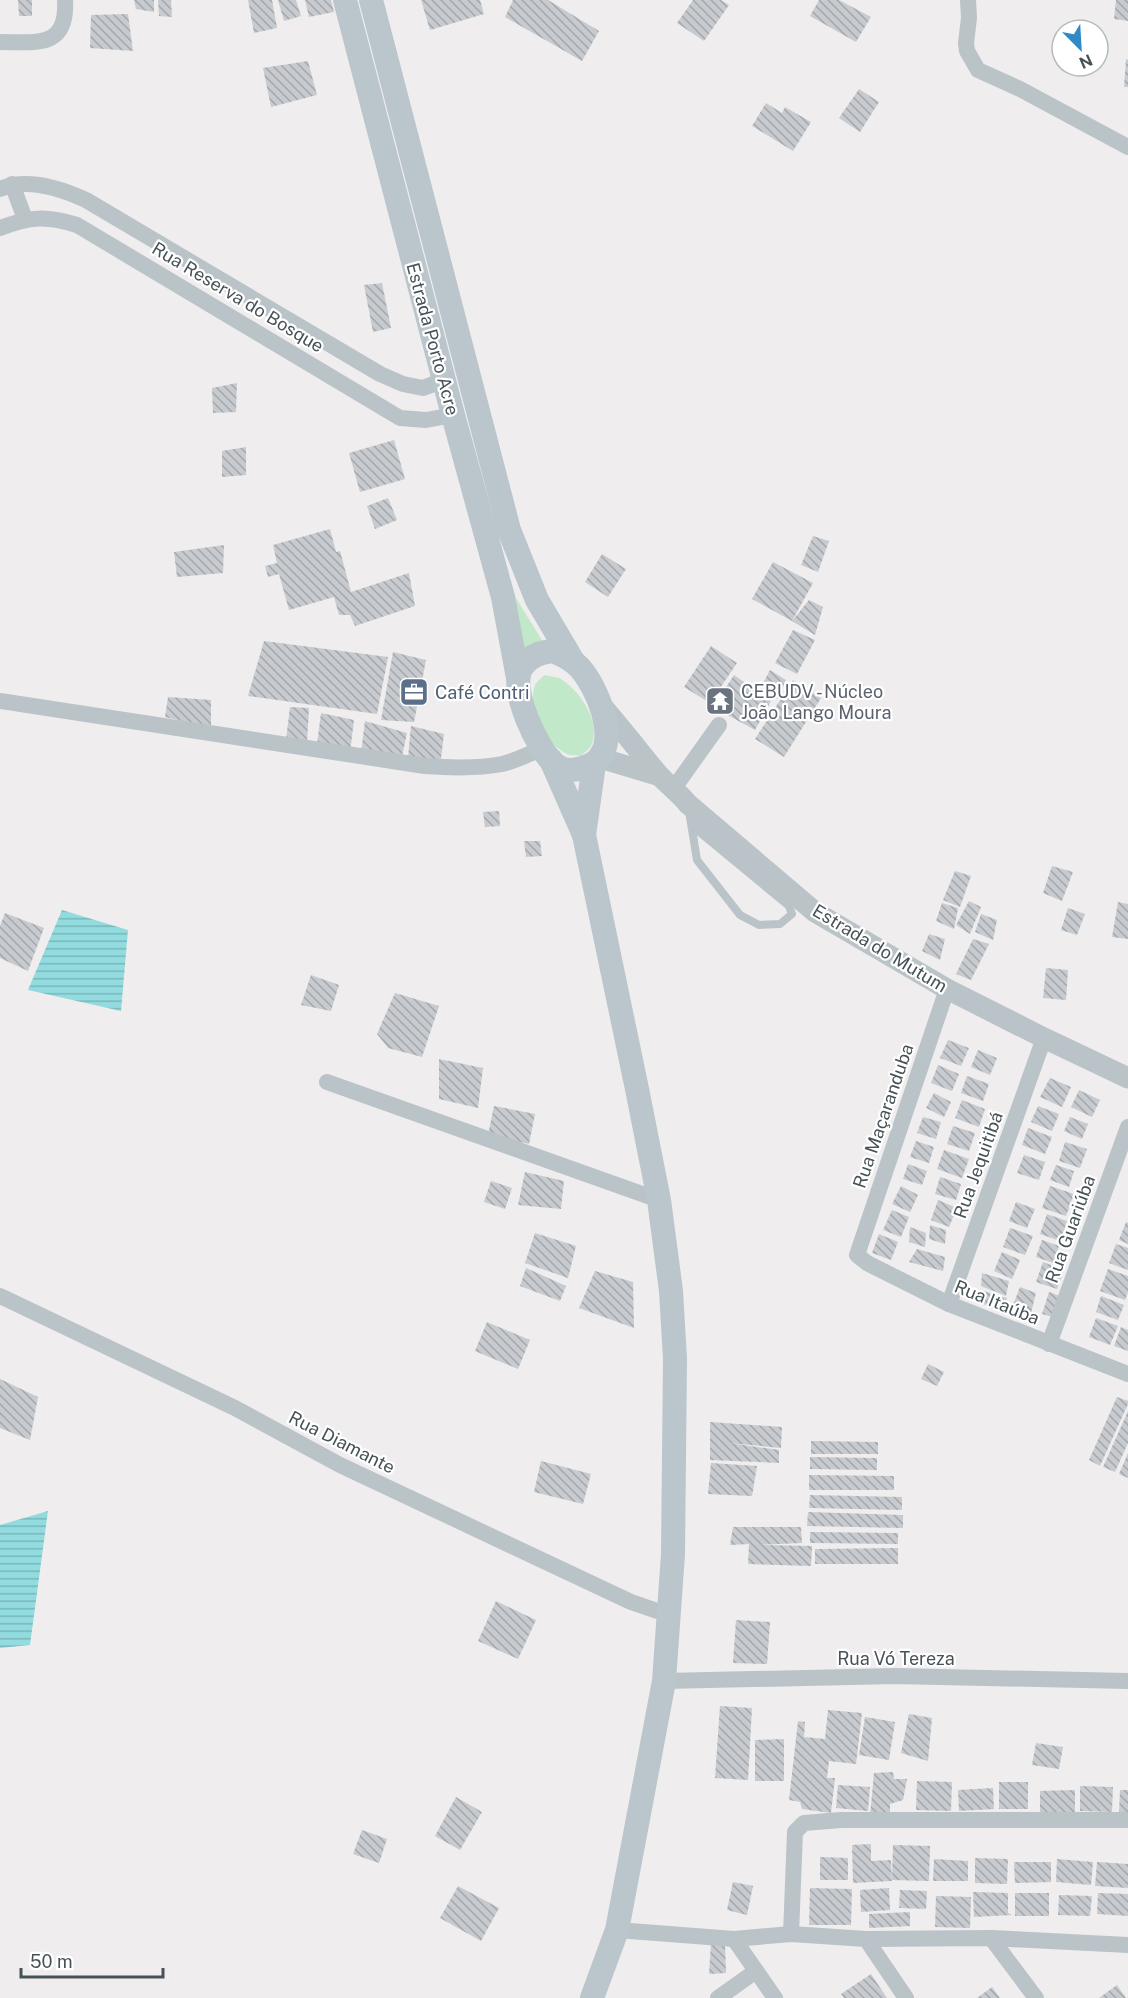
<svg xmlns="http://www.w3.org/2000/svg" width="1128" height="1998" font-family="'Public Sans',sans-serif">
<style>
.grass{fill:#c0e8c9}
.water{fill:url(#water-rules)}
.building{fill:url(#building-back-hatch)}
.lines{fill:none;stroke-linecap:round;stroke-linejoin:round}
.service{stroke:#bac3c7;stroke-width:8}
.minor{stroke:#bac3c7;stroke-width:16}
.tertiary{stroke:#bac3c7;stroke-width:21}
.secondary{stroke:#bac6cc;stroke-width:24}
.labels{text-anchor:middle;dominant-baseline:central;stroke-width:4.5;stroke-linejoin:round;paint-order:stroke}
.street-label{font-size:18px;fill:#475257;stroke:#fff}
.worship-label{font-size:18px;fill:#5b616d;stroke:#fff;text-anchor:start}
.service-label{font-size:18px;fill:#4e5e75;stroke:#fff;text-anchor:start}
</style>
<defs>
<pattern id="water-rules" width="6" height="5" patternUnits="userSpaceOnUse" patternTransform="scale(1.5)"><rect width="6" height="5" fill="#92dce0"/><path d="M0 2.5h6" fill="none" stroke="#79b5b8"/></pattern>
<pattern id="building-back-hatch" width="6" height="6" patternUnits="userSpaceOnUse" patternTransform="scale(1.5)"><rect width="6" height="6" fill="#c7cbcf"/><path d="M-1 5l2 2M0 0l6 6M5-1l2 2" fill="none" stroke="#a3a7ab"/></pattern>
</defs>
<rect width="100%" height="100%" fill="#efeded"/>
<!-- grass -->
<g class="grass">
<polygon points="512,592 545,645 524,654"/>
<path d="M545 675C549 676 555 677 559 678 578 688 603 723 591 746 589 749 584 753 581 756 577 755 571 756 567 754 546 744 527 708 535 685 537 681 541 678 545 675Z"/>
</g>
<!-- water -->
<g class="water">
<polygon points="62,910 128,930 121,1011 28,990"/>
<polygon points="48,1511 30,1645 0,1648 0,1525"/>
</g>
<!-- building -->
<g class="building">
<polygon points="18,0 32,0 32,16 19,16"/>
<polygon points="134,0 154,0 154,12 136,9"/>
<polygon points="158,0 171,0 172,17 159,16"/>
<polygon points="248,0 272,0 277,28 254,33"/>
<polygon points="278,0 296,0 301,16 284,21"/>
<polygon points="305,0 331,0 334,12 309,17"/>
<polygon points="421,0 480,0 484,14 430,30"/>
<polygon points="513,0 548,0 599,31 582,61 505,17"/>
<polygon points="693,0 721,0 729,5 704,41 677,23"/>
<polygon points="819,0 839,0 871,17 856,42 810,16"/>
<polygon points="1116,0 1128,0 1128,21 1114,19"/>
<polygon points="128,14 133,51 90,48 91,15"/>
<polygon points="1126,59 1128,60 1128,87 1124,87"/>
<polygon points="308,61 317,95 271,107 263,68"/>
<polygon points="859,89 879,102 860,132 839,118"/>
<polygon points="766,103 782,113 785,107 811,122 793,151 752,126"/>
<polygon points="382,283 391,328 373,332 364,285"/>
<polygon points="237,383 236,412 213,413 212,388"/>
<polygon points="394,440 405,479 360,492 349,453"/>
<polygon points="246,447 246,475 222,477 222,451"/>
<polygon points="388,498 397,520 375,529 367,506"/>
<polygon points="330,529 336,552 340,551 351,592 409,573 415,606 355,626 350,615 339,615 334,597 289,610 279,574 268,577 265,566 277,563 273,545"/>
<polygon points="813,536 829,541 818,572 801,565"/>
<polygon points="224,545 223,573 177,577 174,552"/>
<polygon points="602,554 626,569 608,597 585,582"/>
<polygon points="773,562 813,583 792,621 752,599"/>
<polygon points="809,600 823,607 815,635 792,621"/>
<polygon points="793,630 815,640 797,674 775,663"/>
<polygon points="264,641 388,657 377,714 248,696"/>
<polygon points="711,646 737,663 710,703 684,687"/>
<polygon points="393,652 426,660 414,722 381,720"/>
<polygon points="770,670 786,680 777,699 760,689"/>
<polygon points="734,675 771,701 755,730 713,707"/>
<polygon points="793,680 821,698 784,757 755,739"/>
<polygon points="168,697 211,700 211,728 165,717"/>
<polygon points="290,707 309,708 307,742 286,740"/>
<polygon points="321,713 354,720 350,752 317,745"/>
<polygon points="365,721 407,733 401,761 361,753"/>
<polygon points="411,726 444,734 440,766 408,758"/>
<polygon points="499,811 500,826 485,827 483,812"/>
<polygon points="524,841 540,841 542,856 526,857"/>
<polygon points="1052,866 1073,872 1062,901 1043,893"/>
<polygon points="955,871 971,876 960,907 943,900"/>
<polygon points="969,901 981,907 970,934 956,925"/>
<polygon points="1118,902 1128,904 1128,939 1112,937"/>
<polygon points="942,903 958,908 954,929 936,921"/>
<polygon points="1068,908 1085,914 1077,935 1061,930"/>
<polygon points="5,913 44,928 28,971 0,958 0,926"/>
<polygon points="981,914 997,920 993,940 975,932"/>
<polygon points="929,934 945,939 940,960 922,951"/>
<polygon points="973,939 989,944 971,980 956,974"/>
<polygon points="1046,968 1068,970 1066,1000 1043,998"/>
<polygon points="311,975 339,985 331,1011 301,1005"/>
<polygon points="395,993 439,1006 422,1057 388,1048 377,1034"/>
<polygon points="948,1040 969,1048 961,1066 940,1058"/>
<polygon points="978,1050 997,1058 990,1075 971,1067"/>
<polygon points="439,1059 483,1068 478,1108 439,1099"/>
<polygon points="938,1065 959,1074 952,1091 931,1083"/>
<polygon points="967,1076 989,1084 983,1101 961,1093"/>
<polygon points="1050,1078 1071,1087 1062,1107 1040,1097"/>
<polygon points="1079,1090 1100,1100 1092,1117 1071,1107"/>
<polygon points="934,1093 951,1102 944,1117 926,1108"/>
<polygon points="962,1100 985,1109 979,1127 955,1118"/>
<polygon points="494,1106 535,1114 529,1144 488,1135"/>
<polygon points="1038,1106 1059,1114 1052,1131 1031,1122"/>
<polygon points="923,1117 941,1122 936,1139 917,1133"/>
<polygon points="1070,1117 1088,1124 1082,1139 1064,1131"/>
<polygon points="953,1126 975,1133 969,1151 947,1144"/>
<polygon points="1028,1128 1052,1137 1045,1154 1022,1145"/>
<polygon points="916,1141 934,1147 929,1163 910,1157"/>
<polygon points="1065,1142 1087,1149 1080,1168 1059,1161"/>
<polygon points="944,1150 969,1159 962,1178 937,1169"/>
<polygon points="1024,1155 1045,1162 1039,1180 1017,1173"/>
<polygon points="908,1164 927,1171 922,1185 903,1179"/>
<polygon points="1056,1165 1074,1171 1069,1187 1050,1180"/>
<polygon points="525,1172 564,1181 561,1209 518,1205"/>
<polygon points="940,1177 961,1184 956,1200 935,1194"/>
<polygon points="491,1181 512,1188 505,1209 484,1202"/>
<polygon points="901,1186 918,1195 910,1212 892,1204"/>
<polygon points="1050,1186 1074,1194 1066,1216 1042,1208"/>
<polygon points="938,1200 957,1208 949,1227 931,1220"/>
<polygon points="1016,1202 1035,1209 1027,1228 1009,1221"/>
<polygon points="892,1210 909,1217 901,1237 883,1230"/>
<polygon points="1047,1214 1067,1221 1060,1241 1040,1234"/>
<polygon points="1126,1222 1128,1223 1128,1244 1119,1240"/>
<polygon points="930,1225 946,1230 945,1244 929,1239"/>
<polygon points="910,1227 926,1233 925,1247 909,1242"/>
<polygon points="1010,1228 1033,1236 1025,1255 1003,1247"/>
<polygon points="535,1233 576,1246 568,1278 525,1263"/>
<polygon points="879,1234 898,1242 891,1260 872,1253"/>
<polygon points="1042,1240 1059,1246 1053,1263 1036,1257"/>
<polygon points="1116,1244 1128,1248 1128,1270 1109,1263"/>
<polygon points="917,1249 945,1257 943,1271 909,1262"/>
<polygon points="1002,1252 1020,1260 1012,1279 994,1271"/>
<polygon points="1043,1262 1064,1270 1057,1289 1036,1282"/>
<polygon points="526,1268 566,1286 560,1301 520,1286"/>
<polygon points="1108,1269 1128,1276 1128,1292 1125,1300 1100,1291"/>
<polygon points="595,1271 633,1282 634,1328 579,1308"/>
<polygon points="982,1273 1009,1281 1006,1296 981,1286"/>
<polygon points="1020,1287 1036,1293 1031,1313 1013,1305"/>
<polygon points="980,1290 1007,1298 1004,1312 978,1302"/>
<polygon points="1049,1292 1060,1296 1053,1317 1042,1314"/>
<polygon points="1101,1296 1124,1305 1118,1320 1096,1312"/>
<polygon points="1096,1318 1118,1326 1110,1345 1089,1337"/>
<polygon points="487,1322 530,1340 518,1369 475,1351"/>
<polygon points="1121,1327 1128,1330 1128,1351 1114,1346"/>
<polygon points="928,1364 944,1372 937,1386 921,1379"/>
<polygon points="0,1379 38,1397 30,1440 0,1428"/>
<polygon points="1117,1397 1128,1401 1128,1404 1100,1466 1089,1460"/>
<polygon points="1128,1411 1128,1443 1115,1472 1103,1467"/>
<polygon points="710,1422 782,1427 781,1448 729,1443 779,1450 779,1463 710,1460"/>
<polygon points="811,1441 878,1442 878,1454 811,1454"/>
<polygon points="1128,1453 1128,1478 1119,1474"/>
<polygon points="810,1457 877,1458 877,1470 810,1469"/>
<polygon points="541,1461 591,1474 583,1504 534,1492"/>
<polygon points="711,1463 757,1466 752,1496 708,1494"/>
<polygon points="809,1475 894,1476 894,1490 809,1490"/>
<polygon points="810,1495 902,1497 902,1510 809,1508"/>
<polygon points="808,1512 903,1515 903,1528 807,1526"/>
<polygon points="733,1527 801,1527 802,1543 759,1545 812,1546 811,1566 748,1564 749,1544 730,1545"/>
<polygon points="810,1532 898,1533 898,1544 810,1543"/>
<polygon points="898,1548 898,1564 815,1564 815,1549"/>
<polygon points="496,1601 536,1620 518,1659 478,1641"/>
<polygon points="736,1620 770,1622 767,1664 733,1663"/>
<polygon points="720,1706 752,1708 748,1780 715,1778"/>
<polygon points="828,1710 862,1713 856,1764 829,1761 827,1778 835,1778 831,1813 802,1809 800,1802 789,1800 798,1721 805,1722 804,1737 825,1739"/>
<polygon points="909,1714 932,1718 928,1761 901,1753"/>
<polygon points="865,1717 895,1722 889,1760 859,1755"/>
<polygon points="784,1739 784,1781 755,1781 755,1740"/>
<polygon points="1036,1743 1063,1747 1059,1769 1032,1765"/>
<polygon points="893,1772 894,1779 907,1779 903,1800 890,1804 890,1815 870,1816 874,1773"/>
<polygon points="917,1781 952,1782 951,1811 916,1810"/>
<rect x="999" y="1782" width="29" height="27"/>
<polygon points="838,1785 870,1787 868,1811 836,1808"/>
<polygon points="1080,1786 1113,1787 1112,1812 1080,1811"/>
<polygon points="993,1788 994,1809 959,1811 958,1790"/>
<polygon points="1075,1790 1075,1812 1040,1812 1040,1791"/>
<polygon points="1120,1790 1128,1790 1128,1813 1119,1812"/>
<polygon points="456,1797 482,1812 460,1850 435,1836"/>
<polygon points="362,1830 387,1839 379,1863 353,1854"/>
<polygon points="871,1844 871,1861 891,1860 892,1881 853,1883 852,1845"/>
<polygon points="893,1845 930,1846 929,1881 892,1880"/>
<polygon points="820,1857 848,1858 848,1880 820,1880"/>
<polygon points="975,1858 1008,1859 1007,1884 975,1883"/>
<polygon points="934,1859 968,1861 968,1881 933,1881"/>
<polygon points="1057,1859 1093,1862 1091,1885 1056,1882"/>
<polygon points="1014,1862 1051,1862 1051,1882 1015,1883"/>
<polygon points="1097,1862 1128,1864 1128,1888 1095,1886"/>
<polygon points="733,1882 753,1886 747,1915 727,1910"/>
<polygon points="458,1886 499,1908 481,1941 440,1918"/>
<polygon points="810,1888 852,1889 851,1925 809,1925"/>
<polygon points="889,1888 890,1910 861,1912 860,1890"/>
<polygon points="900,1890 927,1891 926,1909 899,1908"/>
<polygon points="973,1892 1008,1893 1008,1913 1012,1915 974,1917"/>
<rect x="1015" y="1893" width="34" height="23"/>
<polygon points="1098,1893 1128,1894 1128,1916 1097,1914"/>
<polygon points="1059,1895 1092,1896 1090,1916 1058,1915"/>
<polygon points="936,1896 971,1897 970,1928 935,1927"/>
<polygon points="910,1912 910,1926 869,1928 869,1914"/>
<polygon points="711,1943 725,1945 726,1973 709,1974"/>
<polygon points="871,1974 887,1998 844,1998 841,1994"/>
<polygon points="1117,1985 1126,1998 1099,1998"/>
<polygon points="992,1987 1000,1998 977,1998"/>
</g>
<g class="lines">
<!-- service -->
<polyline class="service" points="689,811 697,860 740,915 759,925 780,924 792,914 789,906 692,826"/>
<!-- minor -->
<g class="minor">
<polyline points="968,0 969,18 966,43 967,51 978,70 1020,89 1128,147"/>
<path d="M0 42C36 42 68 49 65 0"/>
<polyline points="12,184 25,219"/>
<path d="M0 189C27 177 60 188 86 200L380 374 403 384 423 388 444 380"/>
<path d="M0 228C30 217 45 215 77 225L400 418 426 420 453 415"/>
<path d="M0 701 425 766C451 768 476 769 502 764 515 761 529 754 542 749"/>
<polyline points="674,788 719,725"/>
<polyline points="947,989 857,1255 867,1263 949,1304 1128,1374"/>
<polyline points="327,1082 659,1200"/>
<polyline points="0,1296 235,1408 340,1465 631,1602 669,1615"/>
<polyline points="949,1304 1044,1038"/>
<polyline points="1049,1344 1128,1127"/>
<polyline points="664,1681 895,1676 1128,1681"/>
<polyline points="617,1930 734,1939 791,1934 866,1939 991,1938 1128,1945"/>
<polyline points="791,1934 795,1832 804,1823 841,1820 1128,1820"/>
<polyline points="991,1938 1036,1998"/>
<polyline points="734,1939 775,1998"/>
<polyline points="866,1939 906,1998"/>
<polyline points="718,1998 756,1971"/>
</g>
<!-- tertiary -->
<g class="tertiary">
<path d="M601 705C621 728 639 751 658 774 667 784 679 793 688 804L815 912 947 989 1044 1038 1128 1078"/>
<polyline points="600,758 660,776"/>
</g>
<!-- secondary -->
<g class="secondary">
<polyline points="345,0 453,415 503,597 518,678"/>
<polyline points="371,0 509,530 537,600 573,661"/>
<path d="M553 651C563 655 573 660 580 668 600 691 627 758 582 768 573 771 564 771 556 765 538 752 508 687 522 667 529 656 541 652 553 651Z"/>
<polyline points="551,760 584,835 637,1089 659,1200 671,1291 675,1359 673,1554 664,1681 617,1930 592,1998"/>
<polyline points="584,835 594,764"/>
</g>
</g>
<!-- icons -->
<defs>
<g id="office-square" transform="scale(1.5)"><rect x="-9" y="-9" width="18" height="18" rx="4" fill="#5c6f8a" stroke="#fff"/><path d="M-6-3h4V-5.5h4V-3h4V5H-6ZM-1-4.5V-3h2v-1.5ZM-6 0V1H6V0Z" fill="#fff"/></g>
<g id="temple-square" transform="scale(1.5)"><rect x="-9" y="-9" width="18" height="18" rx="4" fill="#6b7280" stroke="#fff"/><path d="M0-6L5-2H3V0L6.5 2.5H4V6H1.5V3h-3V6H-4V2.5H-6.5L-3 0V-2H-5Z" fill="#fff"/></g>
</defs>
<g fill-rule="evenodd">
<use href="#office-square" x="414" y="692"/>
<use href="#temple-square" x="720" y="701"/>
</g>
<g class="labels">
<!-- street labels -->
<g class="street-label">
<text transform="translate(238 297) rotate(31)">Rua Reserva do Bosque</text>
<text transform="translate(433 339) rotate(75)">Estrada Porto Acre</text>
<text transform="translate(880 948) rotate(31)">Estrada do Mutum</text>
<text transform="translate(883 1116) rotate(-71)">Rua Maçaranduba</text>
<text transform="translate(978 1165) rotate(-70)">Rua Jequitibá</text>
<text transform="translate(1070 1229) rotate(-70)">Rua Guariúba</text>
<text transform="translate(997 1302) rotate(22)">Rua Itaúba</text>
<text transform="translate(342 1442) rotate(27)">Rua Diamante</text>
<text x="896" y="1658">Rua Vó Tereza</text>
</g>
<!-- worship labels -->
<g class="worship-label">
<text x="741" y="691">CEBUDV - Núcleo<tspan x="741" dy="21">João Lango Moura</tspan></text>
</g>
<!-- service labels -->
<g class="service-label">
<text x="435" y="692">Café Contri</text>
</g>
</g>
<!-- north arrow -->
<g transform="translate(1080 48) rotate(156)"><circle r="28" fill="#ffffff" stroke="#b5babc" stroke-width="1.5"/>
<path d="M0-4.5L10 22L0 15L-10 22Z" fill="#2f89c6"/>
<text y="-9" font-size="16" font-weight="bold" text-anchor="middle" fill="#475257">N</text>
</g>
<!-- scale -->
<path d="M21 1968v9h142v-9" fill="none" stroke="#475257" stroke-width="3"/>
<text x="30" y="1968" font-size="18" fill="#475257" stroke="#ffffff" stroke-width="4.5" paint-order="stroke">50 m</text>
</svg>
